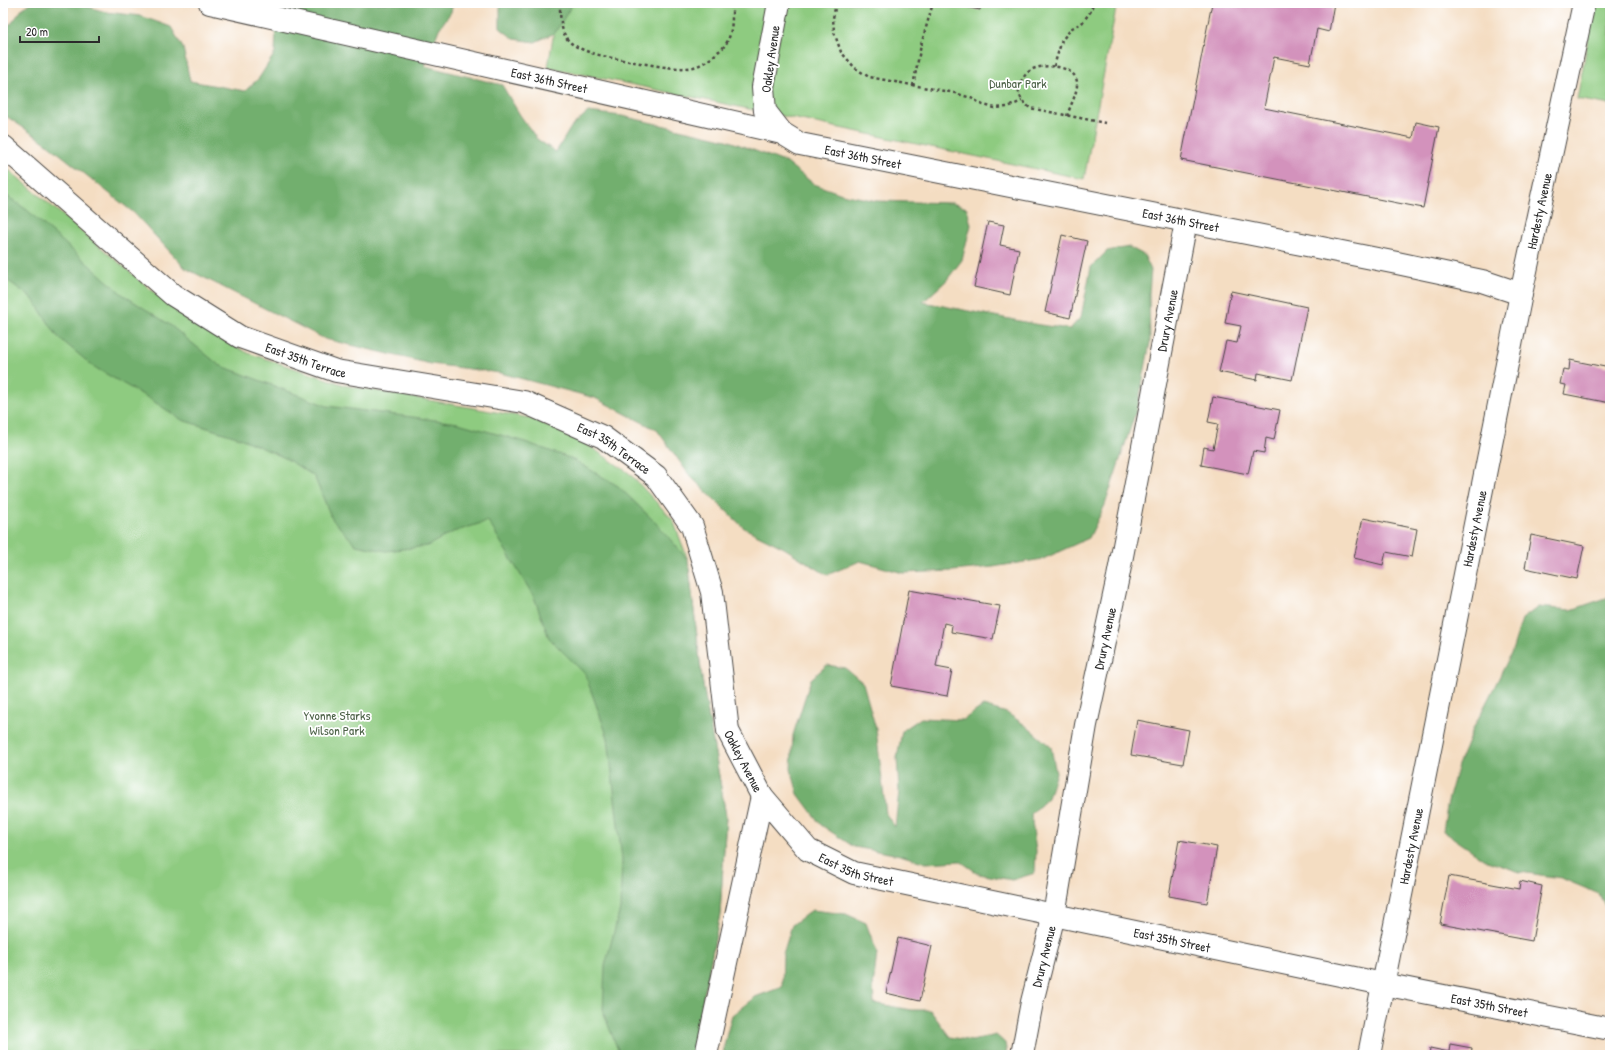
<svg xmlns="http://www.w3.org/2000/svg" width="1613" height="1058" font-family="'Patrick Hand',sans-serif">
<style>
.green{fill:#8ecb80;stroke:#5c7b56}
.forest{fill:#72af6e;stroke:#4e6d4c}
.building{fill:#d392bc}
.lines{fill:none;stroke-linecap:round;stroke-linejoin:round}
.minor-casing{stroke:#494642;stroke-width:24}
.path{stroke:#494642;stroke-width:2.5;stroke-dasharray:3 3;stroke-linecap:butt}
.minor{stroke:#fff;stroke-width:22}
.labels{text-anchor:middle;dominant-baseline:central;stroke-width:3.5;stroke-linejoin:round;paint-order:stroke}
.street-label{font-size:13px;fill:#2b2b2b;stroke:#fff}
.park-label{font-size:13px;fill:#4e6349;stroke:#fff}
</style>
<rect width="100%" height="100%" fill="#fff"/>
<filter id="ink" filterUnits="userSpaceOnUse"><feTurbulence type="fractalNoise" baseFrequency=".025" numOctaves="2"/><feDisplacementMap in="SourceGraphic" scale="8" xChannelSelector="R" yChannelSelector="G"/><feConvolveMatrix kernelMatrix="1 2 1 2 8 2 1 2 1" color-interpolation-filters="sRGB"/></filter>
<filter id="wash" filterUnits="userSpaceOnUse"><feTurbulence type="fractalNoise" baseFrequency=".012" numOctaves="4" result="noise"/><feDisplacementMap in="SourceGraphic" scale="16" xChannelSelector="R" yChannelSelector="G"/><feGaussianBlur stdDeviation="0.9" result="paint"/><feColorMatrix in="noise" values="0 0 0 0 0 0 0 0 0 0 0 0 0 0 0 0 0 1.4 0 .05"/><feComposite in="paint" operator="in"/></filter>
<g filter="url(#wash)">
<rect width="100%" height="100%" fill="#f4ddc2"/>
<!-- green -->
<g class="green">
<polygon points="559,3 1117,3 1084,179 548,67"/>
<polygon points="1595,3 1610,3 1610,105 1577,99"/>
<polygon points="3,165 187,320 248,353 348,386 530,418 585,443 629,473 673,520 688,560 702,679 726,816 720,914 692,1055 3,1055"/>
</g>
<!-- forest -->
<g class="forest">
<polygon points="30,3 75,3 106,12 141,16 171,27 183,48 190,81 245,91 259,78 275,53 277,5 272,3 453,3 451,12 439,29 425,66 502,85 520,115 537,139 556,152 571,127 588,112 622,116 727,140 787,163 814,184 842,194 877,201 952,203 967,208 971,225 962,260 946,281 923,302 1040,325 1070,329 1081,317 1091,267 1107,251 1129,247 1144,255 1151,270 1149,293 1150,343 1138,405 1105,505 1089,538 1043,559 993,567 953,571 903,573 860,561 827,575 784,548 744,528 690,476 657,430 595,398 500,373 431,364 325,339 185,268 134,213 46,143 3,114 3,25 11,24 23,8"/>
<polygon points="503,3 573,3 555,33 535,42 514,39 500,28 500,8"/>
<polygon points="3,193 27,210 122,294 170,325 219,365 327,406 458,423 525,442 572,459 618,486 657,524 688,560 702,679 726,816 720,914 692,1055 620,1055 603,1012 605,966 620,909 622,860 608,738 585,674 549,638 534,597 488,521 453,532 427,546 386,551 356,545 332,519 314,476 285,458 240,438 182,420 150,399 94,367 58,337 32,298 3,277"/>
<polygon points="1610,595 1610,965 1603,958 1609,914 1599,894 1561,878 1520,872 1487,861 1443,831 1448,801 1458,765 1474,727 1511,654 1522,619 1538,607 1571,610 1606,598"/>
<polygon points="827,665 845,668 863,683 876,729 886,814 895,827 899,791 897,758 902,731 921,718 963,720 983,706 1007,713 1025,725 1051,747 1056,773 1048,798 1031,814 1036,851 1035,873 1012,880 979,874 960,861 926,863 900,855 854,847 821,825 798,794 791,769 793,735 811,679"/>
<polygon points="812,910 846,914 866,923 877,953 873,987 874,1003 911,1010 930,1010 950,1037 972,1041 996,1035 1005,1043 1007,1055 723,1055 725,1041 732,1015 755,997 782,987 783,954 792,925"/>
</g>
<g id="blocks">
<!-- building -->
<g class="building">
<polygon points="947,3 981,3 980,10"/>
<polygon points="1212,3 1334,3 1329,32 1317,29 1310,64 1274,57 1264,108 1413,138 1416,122 1439,127 1423,208 1181,160"/>
<polygon points="988,222 1004,225 1000,245 1019,249 1010,295 974,287"/>
<polygon points="1062,235 1087,241 1070,318 1045,312"/>
<polygon points="1231,291 1307,307 1292,380 1258,373 1257,380 1219,372 1226,341 1237,343 1241,326 1225,323"/>
<polygon points="1570,360 1610,368 1610,403 1564,394 1566,385 1560,384 1563,369 1569,370"/>
<polygon points="1213,397 1280,410 1274,440 1266,438 1264,453 1253,451 1248,474 1201,465 1204,447 1213,449 1218,424 1208,422"/>
<polygon points="1363,518 1417,529 1412,557 1386,552 1383,565 1354,558"/>
<polygon points="1531,535 1584,546 1577,579 1525,568"/>
<polygon points="909,590 1000,606 993,639 951,632 952,625 944,623 936,667 952,670 947,696 891,686"/>
<polygon points="1137,720 1189,730 1183,764 1131,755"/>
<polygon points="1179,840 1217,847 1207,903 1169,896"/>
<polygon points="1449,876 1519,889 1520,881 1542,886 1532,941 1440,924"/>
<polygon points="898,938 932,946 920,1001 886,993"/>
<polygon points="1450,1044 1472,1048 1471,1055 1429,1055 1430,1048 1449,1052"/>
</g>
</g>
</g>
<g filter="url(#ink)">
<use href="#blocks" fill-opacity="0" stroke="#494642" stroke-width="1"/>
<g class="lines">
<!-- minor casing -->
<g class="minor-casing">
<g id="minor">
<path id="s1" d="M210 3 782 133 800 144 1397 263 1482 281 1521 294"/>
<polyline points="779,3 763,87 765,111 782,133"/>
<path id="s2" d="M3 146 173 295 240 337 336 371 524 402 603 437 656 476 692 526 712 592 728 731 762 796 808 850 854 873 1383 984 1610 1029"/>
<polyline points="706,1055 762,796"/>
<path id="s3" d="M1022 1055 1032 1002 1054 915 1086 725 1118 577 1186 222"/>
<path id="s4" d="M1369 1055 1521 294 1584 3"/>
</g>
</g>
<!-- path -->
<g class="path">
<path d="M560 3C560 16 560 34 571 43 585 54 612 58 629 61 647 64 669 69 687 68 698 68 711 59 719 51 722 49 725 46 727 42 733 31 732 15 732 3"/>
<polyline points="836,3 833,18 834,32 841,52 855,68 869,77 955,93 971,98 983,105 995,108 1008,107 1022,101"/>
<polyline points="1054,66 1062,40 1072,28 1082,23 1091,11 1093,3"/>
<polyline points="913,86 921,45 933,3"/>
<path d="M1067 116C1070 106 1078 92 1077 82 1075 65 1043 63 1031 70 1024 74 1020 83 1018 90L1022 101 1030 108 1105 123"/>
</g>
<!-- minor -->
<use href="#minor" class="minor"/>
</g>
</g>
<g class="labels">
<!-- street labels -->
<g class="street-label">
<text transform="translate(770 59) rotate(-82)">Oakley Avenue</text>
<text stroke="none"><textPath href="#s1" startOffset="348">East 36th Street</textPath></text>
<text stroke="none"><textPath href="#s1" startOffset="672">East 36th Street</textPath></text>
<text stroke="none"><textPath href="#s4" startOffset="861">Hardesty Avenue</textPath></text>
<text stroke="none"><textPath href="#s1" startOffset="996">East 36th Street</textPath></text>
<text stroke="none"><textPath href="#s3" startOffset="749">Drury Avenue</textPath></text>
<text stroke="none"><textPath href="#s2" startOffset="375">East 35th Terrace</textPath></text>
<text stroke="none"><textPath href="#s2" startOffset="699">East 35th Terrace</textPath></text>
<text stroke="none"><textPath href="#s4" startOffset="537">Hardesty Avenue</textPath></text>
<text stroke="none"><textPath href="#s3" startOffset="425">Drury Avenue</textPath></text>
<text stroke="none"><textPath href="#s2" startOffset="1054">Oakley Avenue</textPath></text>
<text stroke="none"><textPath href="#s4" startOffset="213">Hardesty Avenue</textPath></text>
<text stroke="none"><textPath href="#s2" startOffset="1217">East 35th Street</textPath></text>
<text stroke="none"><textPath href="#s2" startOffset="1541">East 35th Street</textPath></text>
<text stroke="none"><textPath href="#s3" startOffset="101">Drury Avenue</textPath></text>
<text stroke="none"><textPath href="#s2" startOffset="1865">East 35th Street</textPath></text>
</g>
<!-- park labels -->
<g class="park-label">
<text x="1018" y="83">Dunbar Park</text>
<text x="337" y="715">Yvonne Starks<tspan x="337" dy="15">Wilson Park</tspan></text>
</g>
</g>
<!-- margin -->
<rect width="1613" height="1058" fill="none" stroke="#fff" stroke-width="16"/>
<!-- scale -->
<path d="M20 36v6h79v-6" fill="none" stroke="#2b2b2b" stroke-width="2"/>
<text x="26" y="36" font-size="12" fill="#2b2b2b" stroke="#ffffff" stroke-width="3" paint-order="stroke">20 m</text>
</svg>
